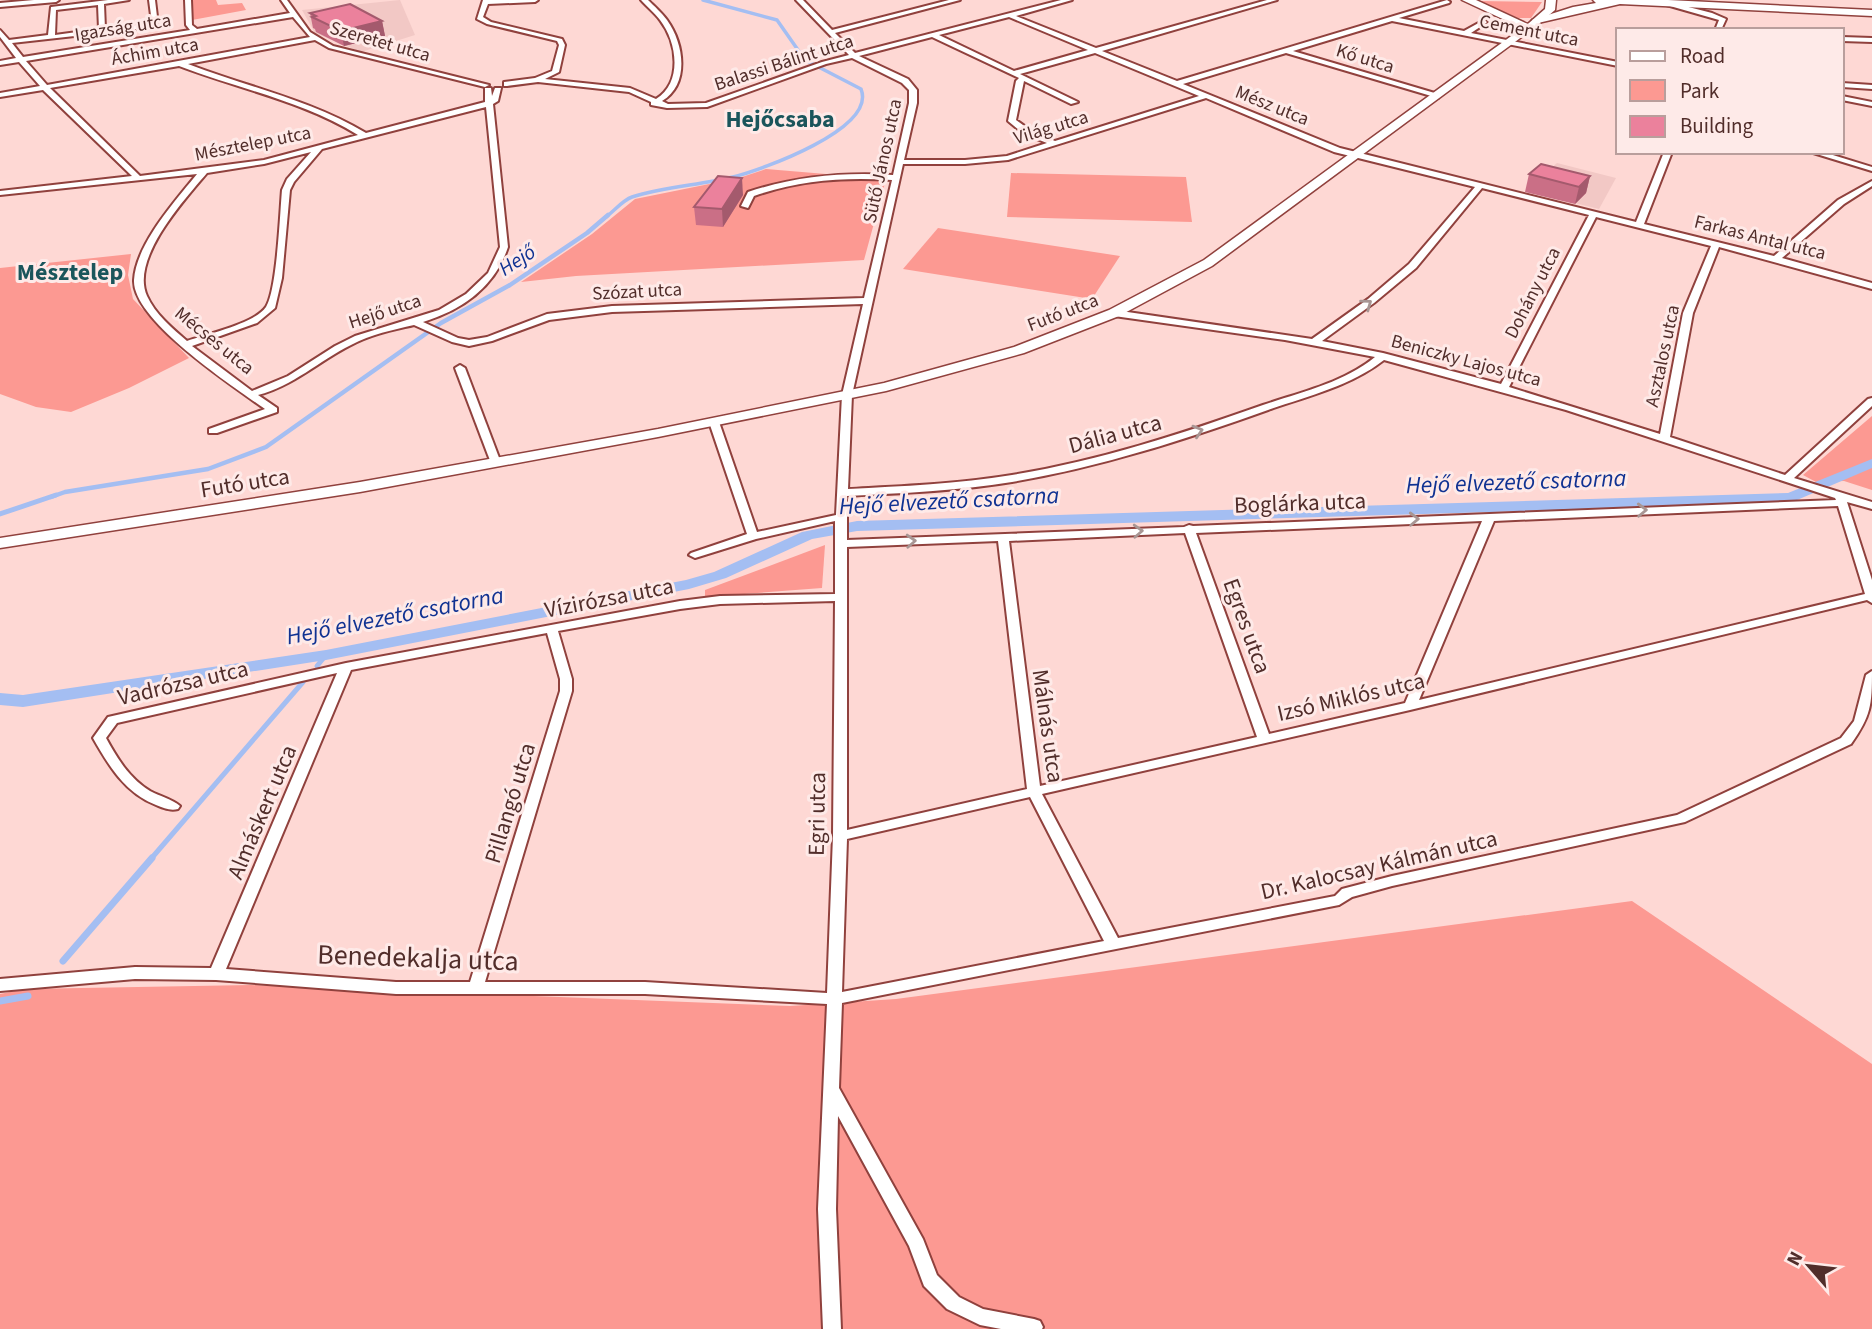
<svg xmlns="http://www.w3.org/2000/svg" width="1872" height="1329" font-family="'Source Sans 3',sans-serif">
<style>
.built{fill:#f2c8c5}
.green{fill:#fc9992}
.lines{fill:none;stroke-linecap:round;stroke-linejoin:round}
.stream-far3{stroke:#a4bef2;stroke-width:3.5}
.stream-far2{stroke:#a4bef2;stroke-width:4.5}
.stream-far1{stroke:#a4bef2;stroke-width:5}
.stream{stroke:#a4bef2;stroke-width:7}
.canal{fill:#a4bef2;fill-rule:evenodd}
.street-casing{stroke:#90413d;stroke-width:4}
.secondary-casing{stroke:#90413d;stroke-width:3}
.primary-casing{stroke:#90413d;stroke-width:3}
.street{fill:#fff;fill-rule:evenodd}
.secondary{fill:#fff;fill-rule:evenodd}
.primary{fill:#fff;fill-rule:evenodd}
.wall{fill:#ca6f86}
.shaded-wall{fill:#a45a6d}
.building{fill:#eb819c;stroke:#a45a6d;stroke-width:2}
.oneway{stroke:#a89694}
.labels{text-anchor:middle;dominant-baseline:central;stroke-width:6;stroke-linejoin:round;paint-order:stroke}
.far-street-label{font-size:19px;fill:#512d2a;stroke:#feeae8}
.far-water-label{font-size:21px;font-style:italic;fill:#103292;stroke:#feeae8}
.street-label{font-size:23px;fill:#512d2a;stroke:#feeae8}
.far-district-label{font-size:24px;font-weight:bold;fill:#1a555b;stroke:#feeae8}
.water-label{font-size:24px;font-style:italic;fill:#103292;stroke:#feeae8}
.near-street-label{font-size:28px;fill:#512d2a;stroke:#feeae8}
</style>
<rect width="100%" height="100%" fill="#fed8d4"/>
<!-- built -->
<g class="built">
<polygon points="400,0 415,35 361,52 315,33 302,10"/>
<polygon points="1557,163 1616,178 1599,209 1526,191"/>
</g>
<!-- green -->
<g class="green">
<polygon points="191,0 216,0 218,5 242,3 246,10 192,20"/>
<polygon points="1479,1 1542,2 1531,18 1518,18"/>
<polygon points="766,169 886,179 864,260 576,276 521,282 592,234 635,199 739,178"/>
<polygon points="1011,173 1186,177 1192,222 1007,217"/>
<polygon points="938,228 1120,256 1092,299 903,269"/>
<polygon points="131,254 128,275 133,299 189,358 129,388 71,412 36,407 0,394 0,268"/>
<polygon points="1872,416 1872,490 1844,481 1816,482 1803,475"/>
<polygon points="825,545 822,588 705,597 705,590"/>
<polygon points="1632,901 1872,1064 1872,1329 0,1329 0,994 25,989 251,985 790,1006 896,999"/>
</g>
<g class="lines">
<!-- stream-far3 -->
<path class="stream-far3" d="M606 217C614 211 623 200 632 197 664 187 700 185 733 177 761 170 877 129 861 89L805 60 777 20 703 0"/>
<!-- stream-far2 -->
<polyline class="stream-far2" points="51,497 65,492 208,469 266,447 441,323 510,285 587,233 608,215"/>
<!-- stream-far1 -->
<g class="stream-far1">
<polyline points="0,514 56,495"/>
<polyline points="317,666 326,655"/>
<polyline points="150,860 303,682"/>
</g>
<!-- stream -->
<g class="stream">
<polyline points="63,961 152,858"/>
<polyline points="0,1001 28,996"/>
</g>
<!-- canal -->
<polygon class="canal" points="1872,459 1872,468 1790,503 857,531 812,539 726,578 689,589 326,660 23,707 0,705 0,693 23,695 326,650 686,580 714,572 802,532 857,521 1788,493"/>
<!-- street casing -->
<g class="street-casing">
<g id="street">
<polygon points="34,0 59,0 56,2 0,7 0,3"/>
<path d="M108 0H129L104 4 105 29 152 23 149 0H155L158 25 155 27 12 43 23 57 190 30 186 25 185 0H191L192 25 197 29 290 13 281 0H287L310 32 333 46 489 85 485 87 329 48 315 40 188 64C248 87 311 100 366 133L485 102V88H491L492 96 495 88H501L498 101 493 104 508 247C495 287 462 310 423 322L458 338 469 340 487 337 547 314 612 306 864 298 892 180C844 177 800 180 754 196L748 208 741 206 748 192C796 176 842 172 893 175L909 103V90L902 83 852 58 826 64 707 107 667 108 651 105V102L629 92 538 82 507 86H504V82L535 78 552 71 559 45 557 41 487 24 477 19 483 0H538L535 2 488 4 483 17 491 22 562 39 565 45 559 72 545 79 630 88 656 99C683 82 677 42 660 20 655 13 647 7 641 0H648C654 6 662 13 667 20 684 44 690 84 662 101L668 104 706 103 822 62 849 55 796 0H803L832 30 949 0H960L835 33 855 53 1061 0H1072L1016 16 1096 48 1267 0H1277L1102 51 1177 81 1447 0 1450 2 1449 3 1399 18 1464 31 1484 20 1487 22 1486 23 1471 33 1618 62V66L1392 21 1293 51 1438 94V98L1286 53 1183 84 1340 148 1636 222 1664 152H1672L1644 224 1774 256 1838 200 1872 181V186L1844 204 1782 258 1872 283V289L1719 247 1693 313 1670 437 1785 475 1868 399 1872 398V406L1794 478 1872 502V509L1847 502 1872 580V603L1867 600 1410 710 1042 794 1118 938 1335 896 1342 889 1392 876 1677 815 1841 738 1854 721 1866 675 1872 671C1872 705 1871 716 1851 744L1685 822 1392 886 1352 897 1339 905 842 1003 839 1088 923 1239 937 1275 959 1297 983 1309 1034 1319 1040 1321 1043 1327 1042 1329H1001L980 1325 947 1309 924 1286 909 1246 838 1116 836 1209 841 1329H823L818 1209 827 1004 645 994H396L216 980 135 979 0 991V979L135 967 211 968 337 673 117 723 106 738C117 758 129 778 150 791 159 796 172 799 180 806L178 809C170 811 164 808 156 805 125 793 109 766 93 738L108 717 346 663 680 601 720 596 835 594V521L756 539 695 558 689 555 691 553 747 534 709 422 710 420H718L719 422 757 532 836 515 842 395 863 304 612 312 549 320 492 341 469 346 452 342 414 325C393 330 371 334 351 345 319 361 293 386 258 395L277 408V412L217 433H209V429L265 409C234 387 132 320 134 280 136 244 176 200 197 174L0 195V191L132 176 43 90 0 97V93L40 86 19 62 0 65V61L16 58 0 37V30L9 40 48 35 51 7ZM98 5 99 29 55 35 56 10ZM293 17 310 37 47 85 26 61ZM1009 17 1088 50 1014 71 939 35ZM932 37 1019 78 1016 81 1008 121 1024 134 1047 143 1007 156 965 160H904L917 103V90L908 79 859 56ZM1095 53 1199 96 1055 141 1030 130 1016 120 1024 81 1071 104 1078 102 1020 74ZM179 66C239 89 303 101 358 135L264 160 140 176 50 88ZM1206 98 1334 152 1475 187 1409 264 1368 299 1312 339 1114 310 1109 313 1114 316 1285 340 1375 357C1343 383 1301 392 1263 405 1181 434 1098 461 1012 475 958 484 903 486 848 489L852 395 903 164H965L1008 160ZM486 107 500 247 488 273 466 294 439 310 355 336 335 346 288 376 252 391 192 346 257 323 275 308 282 278 290 190 294 182 322 149ZM311 152 287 179 282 190C280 213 277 290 266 307 254 324 207 334 187 341 173 329 155 314 147 296 130 259 184 200 207 173L264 164ZM1482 188 1589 215 1501 384 1383 353 1322 341 1374 303 1416 268ZM1596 217 1711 246 1683 313 1660 434 1509 387ZM1384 360 1566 410 1835 498 1836 500 1193 526 1189 525 1184 527 847 540V496C902 493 958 491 1012 482 1100 467 1184 440 1268 410 1308 396 1351 386 1384 360ZM1838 506 1865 594 1419 700 1494 521ZM1482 521 1405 703 1269 734 1196 533ZM1185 533 1257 737 1040 786 1009 541ZM998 541 1027 789 847 830V547ZM835 601 833 836 827 993 645 982H485L572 691V679L558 631 680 609 720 604ZM547 633 560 679V691L470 982H396L226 969 351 670ZM1030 797 1104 941 842 992 847 839Z"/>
<polygon points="1665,1 1712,13 1726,19 1721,30 1715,30 1719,20 1663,4 1662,3"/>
<polygon points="1842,37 1872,38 1872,42 1842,41"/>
<polygon points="1842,83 1872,85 1872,89 1842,87"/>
<polygon points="1842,96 1872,102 1872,106 1842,100"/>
<polygon points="1810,152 1823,152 1872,167 1872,171"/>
<polygon points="460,365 465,368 501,463 500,465 492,465 491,463 455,368"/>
</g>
</g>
<!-- secondary casing -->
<g class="secondary-casing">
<polygon id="secondary" points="1546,0 1556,0 1555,10 1535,27 1212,266 1119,316 1024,353 886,391 658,437 360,492 0,548 0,538 360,482 658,429 884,383 1014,347 1109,310 1204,260 1529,23 1545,9"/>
</g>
<!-- primary casing -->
<g class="primary-casing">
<g id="primary">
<polygon points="1462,0 1476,0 1534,27 1524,29"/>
<polygon points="1593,0 1668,0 1872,10 1872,16 1620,4 1538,23 1532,20 1573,7 1596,3"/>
</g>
</g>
<!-- street -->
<use href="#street" class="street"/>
<!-- secondary -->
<use href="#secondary" class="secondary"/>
<!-- primary -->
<use href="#primary" class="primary"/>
</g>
<!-- wall -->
<g class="wall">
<polygon points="310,13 382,21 385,36 344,46 316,32 315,29 313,28"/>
<polygon points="1529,174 1590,176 1586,193 1575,204 1525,192"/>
<polygon points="743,195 723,227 696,225 694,207"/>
</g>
<!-- shaded-wall -->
<g class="shaded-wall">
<polygon points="382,21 385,36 344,46 341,31"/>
<polygon points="1590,176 1586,193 1575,204 1579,187"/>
<polygon points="742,178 743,195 723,227 722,209"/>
</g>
<!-- building -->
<g class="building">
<polygon points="350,4 382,21 341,31 312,17 316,16 310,13"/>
<polygon points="1541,164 1590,176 1579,187 1529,174"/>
<polygon points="718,176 742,178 722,209 694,207"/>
</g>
<!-- one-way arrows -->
<defs><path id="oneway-chevron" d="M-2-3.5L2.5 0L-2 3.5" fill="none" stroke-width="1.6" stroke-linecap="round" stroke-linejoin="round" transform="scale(1.75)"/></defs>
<g class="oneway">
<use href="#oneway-chevron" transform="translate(1367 304) rotate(-36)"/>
<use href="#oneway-chevron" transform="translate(1198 431) rotate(-17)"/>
<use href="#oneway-chevron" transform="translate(1642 510) rotate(-2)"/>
<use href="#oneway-chevron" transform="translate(1414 519) rotate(-2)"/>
<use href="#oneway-chevron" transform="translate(1138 531) rotate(-3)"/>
<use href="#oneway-chevron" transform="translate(911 541) rotate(-3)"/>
</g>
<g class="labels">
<!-- far-street labels -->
<g class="far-street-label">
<text transform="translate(123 28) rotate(-9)">Igazság utca</text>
<text transform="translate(1529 31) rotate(11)">Cement utca</text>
<text transform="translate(380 42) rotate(16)">Szeretet utca</text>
<text transform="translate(155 52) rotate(-10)">Áchim utca</text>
<text transform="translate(1365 59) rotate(17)">Kő utca</text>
<text transform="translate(784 63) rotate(-18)">Balassi Bálint utca</text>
<text transform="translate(1272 106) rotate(22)">Mész utca</text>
<text transform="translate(1051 128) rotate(-17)">Világ utca</text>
<text transform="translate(253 144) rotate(-11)">Mésztelep utca</text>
<text transform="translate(883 161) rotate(-78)">Sütő János utca</text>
<text transform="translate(1760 238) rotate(14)">Farkas Antal utca</text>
<text transform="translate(637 292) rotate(-3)">Szózat utca</text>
<text transform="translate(1533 293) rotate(-63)">Dohány utca</text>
<text transform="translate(385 312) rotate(-18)">Hejő utca</text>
<text transform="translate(1063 313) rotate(-21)">Futó utca</text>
<text transform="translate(214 341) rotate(39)">Mécses utca</text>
<text transform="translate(1663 356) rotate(-78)">Asztalos utca</text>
<text transform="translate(1466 361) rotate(15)">Beniczky Lajos utca</text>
</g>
<!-- far-water labels -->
<g class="far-water-label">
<text transform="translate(517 260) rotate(-33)">Hejő</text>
</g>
<!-- street labels -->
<g class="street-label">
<text transform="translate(1115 434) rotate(-15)">Dália utca</text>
<text transform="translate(245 483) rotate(-9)">Futó utca</text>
<text transform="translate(1300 503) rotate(-2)">Boglárka utca</text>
<text transform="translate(609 598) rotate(-11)">Vízirózsa utca</text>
<text transform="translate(1247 626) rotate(70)">Egres utca</text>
<text transform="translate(183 683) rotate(-13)">Vadrózsa utca</text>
<text transform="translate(1351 697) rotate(-13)">Izsó Miklós utca</text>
<text transform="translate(1048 726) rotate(82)">Málnás utca</text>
<text transform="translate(510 803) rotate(-73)">Pillangó utca</text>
<text transform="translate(262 812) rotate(-67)">Almáskert utca</text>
<text transform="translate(817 814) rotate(-89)">Egri utca</text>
<text transform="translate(1379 865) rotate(-13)">Dr. Kalocsay Kálmán utca</text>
</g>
<!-- far-district labels -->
<g class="far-district-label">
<text x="780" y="119">Hejőcsaba</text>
<text x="70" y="272">Mésztelep</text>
</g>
<!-- water labels -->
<g class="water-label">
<text transform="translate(1516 482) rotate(-2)">Hejő elvezető csatorna</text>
<text transform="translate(949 501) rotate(-3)">Hejő elvezető csatorna</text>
<text transform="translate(395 616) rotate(-11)">Hejő elvezető csatorna</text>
</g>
<!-- near-street labels -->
<g class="near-street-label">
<text transform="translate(418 958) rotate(2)">Benedekalja utca</text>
</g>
</g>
<!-- legend -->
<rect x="1616" y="28" width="228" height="126" fill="#feeae8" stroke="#b99e9c" stroke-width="2"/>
<rect x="1630" y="51" width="35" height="10" fill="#ffffff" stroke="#b99e9c" stroke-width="2"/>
<text x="1680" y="63" font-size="21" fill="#512d2a">Road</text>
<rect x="1630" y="80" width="35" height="21" fill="#fc9992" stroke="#b99e9c" stroke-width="2"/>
<text x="1680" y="98" font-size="21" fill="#512d2a">Park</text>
<rect x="1630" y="116" width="35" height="21" fill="#eb819c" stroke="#b99e9c" stroke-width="2"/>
<text x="1680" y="133" font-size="21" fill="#512d2a">Building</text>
<!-- north arrow -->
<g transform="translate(1809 1266) rotate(298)" stroke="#feeae8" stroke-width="5" paint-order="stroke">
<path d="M0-5L12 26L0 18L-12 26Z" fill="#512d2a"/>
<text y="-10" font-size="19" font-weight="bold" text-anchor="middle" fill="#512d2a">N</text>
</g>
</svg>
